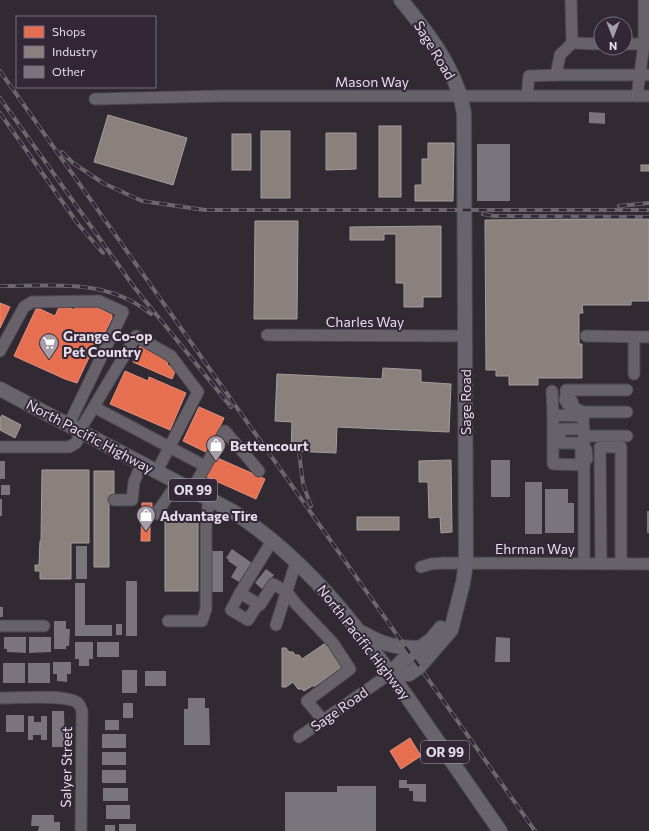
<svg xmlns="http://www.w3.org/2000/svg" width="649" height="831" font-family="Commissioner,sans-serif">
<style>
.shops{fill:#e76f51;stroke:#e6907e}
.industry{fill:#8a817c;stroke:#a59c9c}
.building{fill:#7a747c}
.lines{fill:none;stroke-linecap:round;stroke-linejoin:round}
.minor-casing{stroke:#4d4850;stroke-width:13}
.major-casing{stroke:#4d4850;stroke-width:16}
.minor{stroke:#676269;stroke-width:11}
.major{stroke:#67646e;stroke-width:14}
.rail-casing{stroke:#6c666d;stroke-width:4}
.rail{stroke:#322637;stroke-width:2.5;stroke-dasharray:8;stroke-linecap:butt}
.labels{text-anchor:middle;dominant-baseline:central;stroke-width:4;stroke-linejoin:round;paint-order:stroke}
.shield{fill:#322637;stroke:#afa5b2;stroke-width:1}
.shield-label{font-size:13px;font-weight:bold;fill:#e4dce7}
.street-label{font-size:14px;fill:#e4dce7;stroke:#322637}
.poi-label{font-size:14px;font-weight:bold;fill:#e4dce7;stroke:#322637;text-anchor:start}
</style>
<rect width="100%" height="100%" fill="#312a33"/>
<!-- shops -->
<g class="shops">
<polygon points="0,303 10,307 0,328"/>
<polygon points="76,305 92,305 112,315 112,318 105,332 101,332 77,383 65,379 14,356 36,309 40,309 55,316 59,307 69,307 74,310"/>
<polygon points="140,346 169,359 167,365 176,369 172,379 133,362"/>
<polygon points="125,371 148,381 149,377 186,393 170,430 110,404"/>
<polygon points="199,407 224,418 208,453 183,441"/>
<polygon points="215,457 265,479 256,499 207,477"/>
<polygon points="142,503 152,503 152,518 150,518 150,541 141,541"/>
<polygon points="410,738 421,756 401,769 390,751"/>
</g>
<!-- industry -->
<g class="industry">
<polygon points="108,115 187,138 173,185 94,162"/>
<rect x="379" y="126" width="22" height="71"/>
<rect x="261" y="131" width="29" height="67"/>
<polygon points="326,133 356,133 356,169 326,170"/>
<rect x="232" y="134" width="19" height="36"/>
<polygon points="428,143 454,143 453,201 415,201 415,185 422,185 422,159 428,159"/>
<rect x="641" y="165" width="8" height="6"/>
<polygon points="649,219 649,301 631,301 631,305 582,305 583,313 579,313 579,344 582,344 582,378 538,378 538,385 509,385 509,376 496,376 496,370 486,370 485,220"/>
<polygon points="255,221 298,221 297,319 254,319"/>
<polygon points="441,226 441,297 423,297 423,307 404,307 404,283 396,283 396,234 384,234 384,240 350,240 350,227"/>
<polygon points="383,368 421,370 421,382 451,384 449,432 337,427 336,453 291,451 292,422 275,421 277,374 382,379"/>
<polygon points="2,415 21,425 15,438 0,430 0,418"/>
<polygon points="451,460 452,532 441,533 440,517 429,518 428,482 419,482 419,461"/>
<polygon points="42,470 89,470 89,543 71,543 71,579 40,579 40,571 35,571 35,565 39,565 40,541 41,541"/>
<polygon points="94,471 114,471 114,494 109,494 109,567 94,567"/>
<rect x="357" y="517" width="42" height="13"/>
<rect x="165" y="520" width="33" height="71"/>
<polygon points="327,642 343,666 315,686 312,686 304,691 302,689 298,689 293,682 286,687 282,687 282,648 286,648 289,652 293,652 295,655 299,655 302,659"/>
</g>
<!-- building -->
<g class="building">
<polygon points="589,112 605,113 605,124 589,123"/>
<rect x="477" y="144" width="33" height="57"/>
<rect x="491" y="460" width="19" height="37"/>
<rect x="0" y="461" width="5" height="18"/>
<rect x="525" y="482" width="17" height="52"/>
<rect x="1" y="485" width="9" height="10"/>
<polygon points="545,489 568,489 568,503 574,503 574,533 545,533"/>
<rect x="0" y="499" width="2" height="17"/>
<rect x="647" y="511" width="2" height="22"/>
<rect x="76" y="546" width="11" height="33"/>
<polygon points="232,549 252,563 239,582 231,577 237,567 228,561 229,560 226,558"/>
<rect x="210" y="551" width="13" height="41"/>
<polygon points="266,569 274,575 262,589 255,583"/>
<rect x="126" y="581" width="11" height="55"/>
<polygon points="75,583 85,583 85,625 112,625 112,636 75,636"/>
<rect x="0" y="607" width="3" height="10"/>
<polygon points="54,621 66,621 66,629 70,629 69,646 66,646 66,649 54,649"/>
<rect x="116" y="624" width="6" height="11"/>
<polygon points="4,637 26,637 26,653 7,652 7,649 4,649"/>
<polygon points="29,637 51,637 51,652 29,653"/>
<polygon points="496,637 510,638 510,662 495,662"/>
<polygon points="75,642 93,642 93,659 89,659 89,666 79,666 79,659 75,659"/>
<rect x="97" y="642" width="22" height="15"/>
<polygon points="53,662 71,662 71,674 67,674 67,682 57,681 57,674 53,674"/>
<rect x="3" y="663" width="22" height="20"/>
<rect x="28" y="663" width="22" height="20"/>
<rect x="122" y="670" width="15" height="23"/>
<rect x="145" y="671" width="21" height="15"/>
<polygon points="188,698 205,698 205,708 209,708 210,745 184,745 184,709 188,709"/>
<rect x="123" y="703" width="10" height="15"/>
<polygon points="52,711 64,711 65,747 52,747"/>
<rect x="6" y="715" width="18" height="17"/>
<polygon points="28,716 34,716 34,722 41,722 41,716 47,716 47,740 41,740 41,735 33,735 33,740 28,740"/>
<rect x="105" y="720" width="14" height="10"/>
<rect x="102" y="734" width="24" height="14"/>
<rect x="102" y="752" width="24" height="13"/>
<rect x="102" y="770" width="24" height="13"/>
<polygon points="399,780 407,780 407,784 426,784 426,802 413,801 413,791 409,791 409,788 399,788"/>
<polygon points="337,786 376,786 376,831 285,831 285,792 337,792"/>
<rect x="103" y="788" width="25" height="13"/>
<rect x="106" y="805" width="24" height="14"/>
<polygon points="32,815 54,815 54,822 60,822 60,831 38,831 39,826 31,826"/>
<rect x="119" y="824" width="17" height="7"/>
<rect x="105" y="825" width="10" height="6"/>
</g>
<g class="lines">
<!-- minor casing -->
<g class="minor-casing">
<g id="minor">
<polyline points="571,0 572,43 601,44"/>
<polyline points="572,43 560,55 556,75 649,75"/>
<polyline points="625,44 649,44"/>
<polyline points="527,96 529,76 556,75"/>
<polyline points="637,96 644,44 644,0"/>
<polyline points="95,99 222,96 649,96"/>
<polyline points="267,335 464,336"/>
<polyline points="586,336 649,337"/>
<polyline points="634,337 634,374"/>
<polyline points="0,351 24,307 32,302 99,301 123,312 69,424"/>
<polyline points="552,391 553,415"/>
<polyline points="566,396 566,390 627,390"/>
<path d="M573 406C573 401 571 398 566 396L565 400 568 405 583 412"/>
<polyline points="94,407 205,466"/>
<polyline points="583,416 553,415 553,464 584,465"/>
<polyline points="584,429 560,429 560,443 584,443"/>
<polyline points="80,430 136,336 171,356 198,392 157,471"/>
<polyline points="584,436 627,436"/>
<polyline points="584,446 583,412 627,412"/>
<polyline points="0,447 69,447 76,443 82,431"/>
<polyline points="584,461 581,459 581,449 584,446 586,449 587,459 584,461 584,563"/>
<polyline points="192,490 225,431 259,471"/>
<polyline points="114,500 132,500 134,482 142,463"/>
<polyline points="156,514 178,482"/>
<polyline points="272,541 240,593 260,605 273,584 287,592 296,604 333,643 350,669 307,701 323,720"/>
<polyline points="601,563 600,447 621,447 621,563"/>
<polyline points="421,567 431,564 443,563 649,564"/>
<polyline points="240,593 231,610 248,620 258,604"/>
<polyline points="168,621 202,621 206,609 206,522 209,499"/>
<polyline points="276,625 296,562"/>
<polyline points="0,626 44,626"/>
<path d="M0 698C16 698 67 694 78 703 80 705 81 708 82 711L81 831"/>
<polyline points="299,737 391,673"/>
</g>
</g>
<!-- major casing -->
<g class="major-casing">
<g id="major">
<path d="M0 389 232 511C312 562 368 640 421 717 447 755 474 793 500 831"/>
<path d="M363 633C383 645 398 648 421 648"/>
<path d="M391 673 409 674 419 667 451 630 463 583 466 563 464 113C457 70 428 33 401 0"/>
<polyline points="391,673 401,662 431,640 441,628"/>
</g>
</g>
<!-- minor -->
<use href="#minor" class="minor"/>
<!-- major -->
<use href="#major" class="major"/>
<!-- rail casing -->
<g class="rail-casing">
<g id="rail">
<polyline points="0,71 535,831"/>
<polyline points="0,98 134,287 231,407"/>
<polyline points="0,113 78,224 103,253"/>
<polyline points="62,152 73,163 103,183 142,201 205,210 649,210"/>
<polyline points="619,206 649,203"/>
<polyline points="483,214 494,216 649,217"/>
<path d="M0 286C40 286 89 281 125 298 135 302 143 308 151 314"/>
<polyline points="299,452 303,484 311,506"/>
</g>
</g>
<!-- rail -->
<use href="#rail" class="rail"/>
</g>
<!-- icons -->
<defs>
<g id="supermarket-pin" transform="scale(1)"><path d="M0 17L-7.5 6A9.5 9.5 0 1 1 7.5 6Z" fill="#a59ea8" stroke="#322637"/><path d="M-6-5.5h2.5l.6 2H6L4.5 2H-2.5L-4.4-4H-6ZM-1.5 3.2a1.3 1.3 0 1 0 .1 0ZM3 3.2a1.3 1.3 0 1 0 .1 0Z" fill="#fff"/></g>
<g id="shop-pin" transform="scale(1)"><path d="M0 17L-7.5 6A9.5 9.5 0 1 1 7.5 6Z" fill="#a59ea8" stroke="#322637"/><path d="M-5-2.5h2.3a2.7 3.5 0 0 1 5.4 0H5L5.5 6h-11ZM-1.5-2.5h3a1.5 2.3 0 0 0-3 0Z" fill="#fff"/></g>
</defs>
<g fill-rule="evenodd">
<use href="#supermarket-pin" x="49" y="343"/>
<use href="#shop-pin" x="216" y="445"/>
<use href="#shop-pin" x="146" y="515"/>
</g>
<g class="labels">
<!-- shield labels -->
<g class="shield">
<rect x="169" y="479" width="48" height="22" rx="3"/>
<rect x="421" y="741" width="48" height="22" rx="3"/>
</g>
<g class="shield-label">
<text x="193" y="490">OR 99</text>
<text x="445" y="752">OR 99</text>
</g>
<!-- street labels -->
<g class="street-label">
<text transform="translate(435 50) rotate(59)">Sage Road</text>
<text x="372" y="81">Mason Way</text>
<text x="365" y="321">Charles Way</text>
<text transform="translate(465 402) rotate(-90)">Sage Road</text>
<text transform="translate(90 436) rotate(28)">North Pacific Highway</text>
<text x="535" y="548">Ehrman Way</text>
<text transform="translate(364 642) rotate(52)">North Pacific Highway</text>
<text transform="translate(339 709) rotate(-35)">Sage Road</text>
<text transform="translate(66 767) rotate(-89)">Salyer Street</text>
</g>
<!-- poi labels -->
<g class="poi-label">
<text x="63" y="335">Grange Co-op<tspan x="63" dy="16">Pet Country</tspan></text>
<text x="230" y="445">Bettencourt</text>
<text x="160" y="515">Advantage Tire</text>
</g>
</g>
<!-- legend -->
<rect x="16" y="16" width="140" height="72" fill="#322637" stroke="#796f7d"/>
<rect x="24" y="26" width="20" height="12" fill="#e76f51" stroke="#796f7d"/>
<text x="52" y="36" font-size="12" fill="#e4dce7">Shops</text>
<rect x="24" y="46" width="20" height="12" fill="#8a817c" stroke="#796f7d"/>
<text x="52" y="56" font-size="12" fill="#e4dce7">Industry</text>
<rect x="24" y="66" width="20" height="12" fill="#7a747c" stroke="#796f7d"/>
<text x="52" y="76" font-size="12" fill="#e4dce7">Other</text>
<!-- north arrow -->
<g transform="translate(613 36) rotate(180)"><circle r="19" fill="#322637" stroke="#796f7d"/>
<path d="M0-3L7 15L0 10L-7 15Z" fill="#a59ea8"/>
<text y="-6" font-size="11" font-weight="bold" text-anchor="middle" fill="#e4dce7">N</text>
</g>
</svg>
